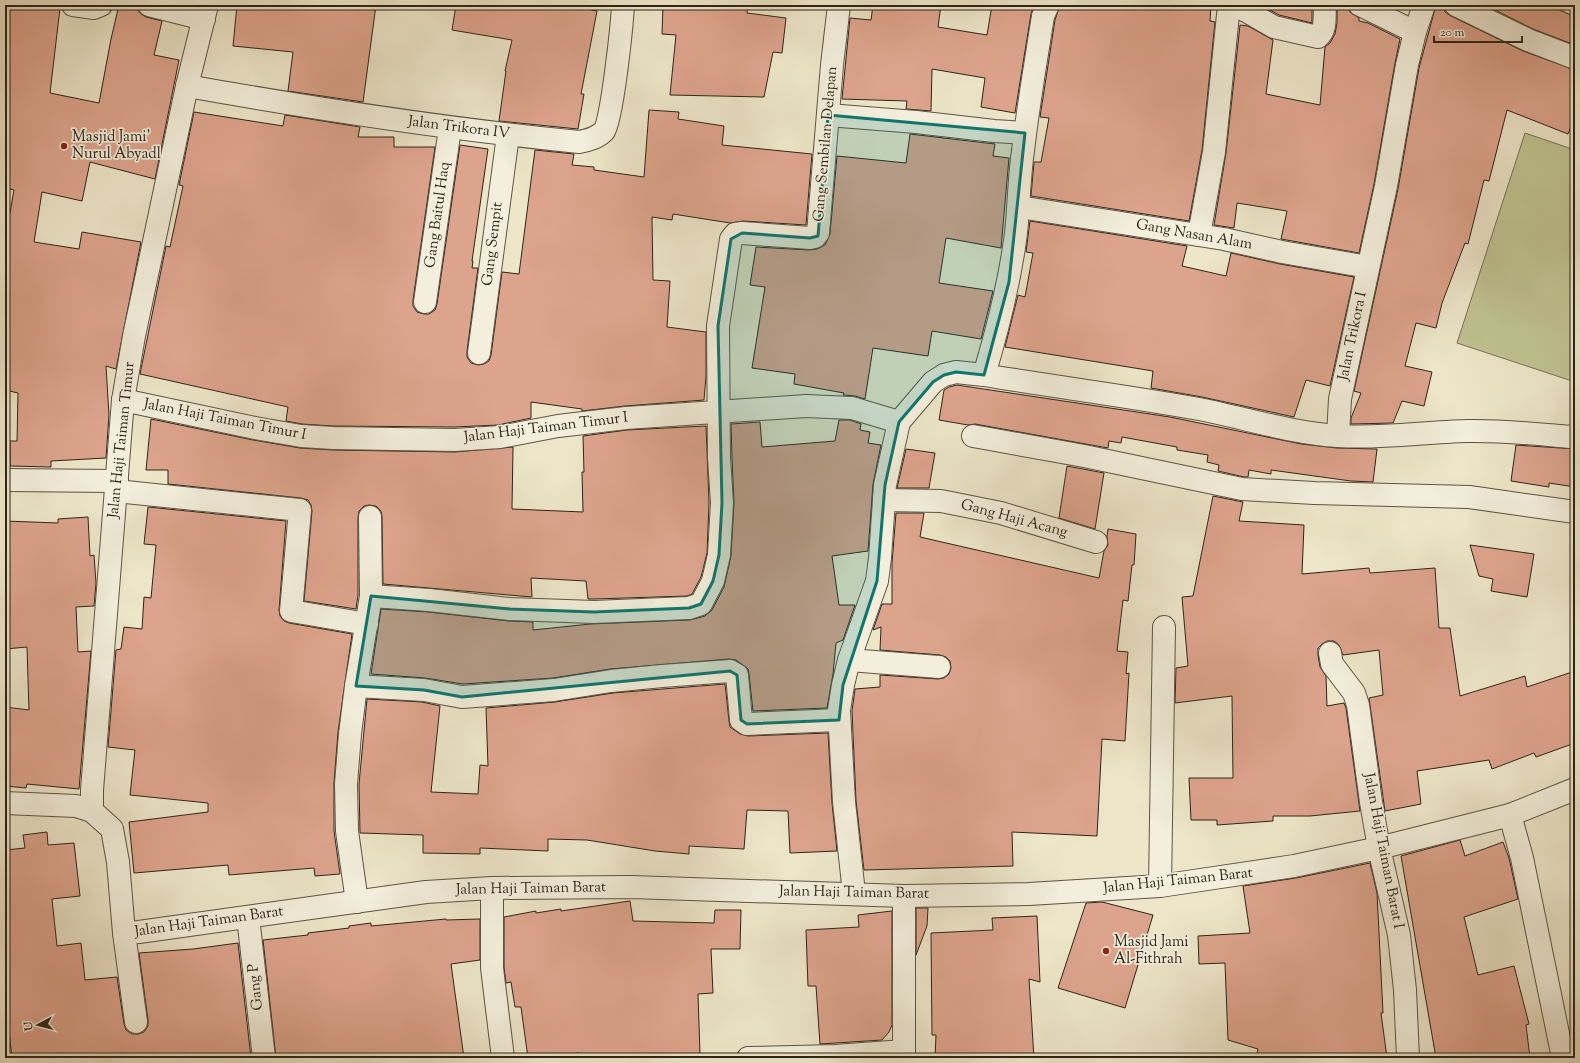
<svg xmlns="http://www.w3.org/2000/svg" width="1580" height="1063" font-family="'Sorts Mill Goudy',serif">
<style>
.green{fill:#c0c391;stroke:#767455}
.building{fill:#dda48d;stroke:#2d2419}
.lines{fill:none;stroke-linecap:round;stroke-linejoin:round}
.minor-casing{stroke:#5d5445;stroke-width:24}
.minor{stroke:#f3efdc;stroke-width:22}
.marked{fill:#0f766e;fill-opacity:0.2;stroke:#0f766e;stroke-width:3;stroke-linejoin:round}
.poi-dot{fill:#8f2418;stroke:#f3efdc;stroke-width:1.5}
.labels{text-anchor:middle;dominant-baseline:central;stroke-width:3.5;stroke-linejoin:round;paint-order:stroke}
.street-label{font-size:15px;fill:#2d2419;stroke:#f3efdc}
.poi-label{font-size:15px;fill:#2d2419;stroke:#f3efdc;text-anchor:start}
</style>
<rect width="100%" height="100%" fill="#ede6c9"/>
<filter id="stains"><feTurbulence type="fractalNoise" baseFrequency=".005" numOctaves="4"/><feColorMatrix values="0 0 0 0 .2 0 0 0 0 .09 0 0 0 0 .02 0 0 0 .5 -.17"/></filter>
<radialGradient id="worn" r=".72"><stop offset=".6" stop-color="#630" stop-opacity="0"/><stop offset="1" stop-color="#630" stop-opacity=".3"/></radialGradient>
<!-- green -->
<polygon class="green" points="1525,133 1575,150 1575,382 1457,343"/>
<!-- building -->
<g class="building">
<polygon points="5,5 33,5 60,8 50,93 99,103 111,39 119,5 137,5 137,9 141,14 146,17 162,21 154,55 179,60 155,179 90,162 82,201 42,192 34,242 79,249 82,232 141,242 116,369 106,366 109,415 106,458 51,461 51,467 10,466 10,441 17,441 18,393 5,390 5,241 14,190 5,188"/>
<polygon points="237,5 376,5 363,102 288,91 293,52 233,46"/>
<polygon points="456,5 567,5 597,11 581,94 584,94 578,129 499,121 506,71 505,71 512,40 452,30"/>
<polygon points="663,5 748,5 747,13 786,18 782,53 773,52 764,97 670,95 676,35 662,34"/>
<polygon points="873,5 941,5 938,27 987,35 992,5 1034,5 1031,14 1015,113 981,107 985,78 932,69 931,111 906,109 907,101 842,99 850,18 871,20"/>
<polygon points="1060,5 1211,5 1210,21 1215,22 1202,150 1189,221 1031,196 1034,162 1041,162 1049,118 1040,117 1055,20"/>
<polygon points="1261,5 1312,5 1312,23 1279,15"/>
<polygon points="1337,5 1348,6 1350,12 1359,18 1359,21 1368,23 1400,39 1395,63 1374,184 1359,253 1281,239 1287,211 1237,203 1234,228 1214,225 1226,153 1240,25 1248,26 1273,40 1266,94 1320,105 1325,47 1330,43 1335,34 1337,23"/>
<polygon points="1436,5 1444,5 1445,12 1451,16 1523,51 1575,70 1575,117 1568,134 1507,110 1489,181 1484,180 1468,244 1465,243 1442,303 1436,328 1416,323 1405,366 1432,372 1424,406 1402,401 1393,423 1351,424 1351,418 1361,393 1354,391 1398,189 1419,68"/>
<polygon points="1485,5 1549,5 1575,17 1575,45 1533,29"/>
<polygon points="649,110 679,112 678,119 724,126 722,145 812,154 806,225 743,221 730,223 673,214 672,220 652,217 653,280 670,281 667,327 706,332 706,376 704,400 625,406 582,411 582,409 531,402 531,418 498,425 455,427 333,426 302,424 286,421 288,407 140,374 166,246 170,247 183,186 179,185 194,112 283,126 285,115 360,127 358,137 394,137 394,147 435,147 413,300 413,306 417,312 424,314 429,314 435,310 437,304 460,145 488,149 472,261 473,261 472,268 478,268 467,351 467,357 471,363 478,365 484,364 489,361 491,355 502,272 519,274 535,150 574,154 572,165 594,167 594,170 644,177"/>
<polygon points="910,134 995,144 993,156 1009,158 1001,248 946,238 939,283 993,291 981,339 932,331 928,356 873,348 865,399 855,396 843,395 844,393 794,384 795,374 752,368 765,287 750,285 756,247 809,250 817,249 825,245 830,234 837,156 906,163"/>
<polygon points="1030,221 1187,246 1182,266 1226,276 1231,253 1280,264 1354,277 1330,386 1306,380 1294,417 1202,397 1151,388 1153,371 1005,347 1018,295 1025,297 1033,253 1026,252"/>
<polygon points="957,385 1170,417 1301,444 1337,448 1377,449 1373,482 1351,481 1271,470 1271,474 1249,470 1248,477 1244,477 1218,471 1219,465 1207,462 1208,455 1177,450 1177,447 1122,437 1121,443 1109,441 1108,448 975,424 968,425 939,420 944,390 949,387"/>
<polygon points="151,419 253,440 300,448 333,450 455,452 513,447 512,509 583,512 582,472 584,472 583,436 627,430 706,426 709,503 707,553 701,577 692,594 687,596 594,599 588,599 586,581 531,578 532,597 383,584 382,516 381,511 376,506 369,505 364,506 359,511 358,517 358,595 356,609 304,601 312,511 311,505 308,500 301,498 168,484 168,470 146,470"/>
<polygon points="839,420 850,420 861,424 860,430 870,432 868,443 881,445 873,484 868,551 832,556 839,605 855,605 843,640 836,643 833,674 827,708 753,711 749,674 748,669 736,660 729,659 610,669 553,678 463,684 425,678 371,674 381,609 428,612 509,621 533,622 533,630 590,624 690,620 705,616 712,610 724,587 731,556 734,502 732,458 731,424 760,422 762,447 835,441"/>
<polygon points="1516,445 1575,449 1575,487 1549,483 1549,487 1511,481"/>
<polygon points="906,449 935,453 929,488 897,488"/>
<polygon points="1067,466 1104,473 1095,529 1059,518"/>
<polygon points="1213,496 1243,502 1239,521 1304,525 1302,574 1369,568 1370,573 1435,568 1439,628 1450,628 1460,696 1525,676 1527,687 1575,671 1575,743 1536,757 1534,753 1492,769 1489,760 1417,771 1421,804 1385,811 1369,698 1383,695 1379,650 1343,655 1339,645 1334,641 1327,641 1322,644 1318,648 1318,655 1320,667 1326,676 1327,706 1344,703 1346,708 1360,811 1310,816 1273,816 1273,821 1217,825 1217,820 1191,820 1189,778 1233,778 1232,696 1175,703 1176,668 1188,666 1182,597 1193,596"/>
<polygon points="148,507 286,521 279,610 280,616 284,621 289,623 352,634 338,732 334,783 334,831 340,874 315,876 314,868 229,875 228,865 134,873 129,822 208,812 208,803 130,795 135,750 108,747 116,650 121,649 124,627 142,629 144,597 151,598 156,545 144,544"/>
<polygon points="896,513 924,513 920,537 1099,578 1104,551 1108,545 1107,536 1108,529 1136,534 1134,565 1132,565 1128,601 1123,600 1117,651 1128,652 1126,674 1129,673 1125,741 1102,739 1097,836 1012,832 1013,866 864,870 856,801 852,711 855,689 880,687 880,675 938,679 944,678 949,674 951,668 950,661 946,657 940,655 880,650 881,627 873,630 882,604 892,604 892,563"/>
<polygon points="88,517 90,556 94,555 96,583 94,606 76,607 78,652 91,651 79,789 27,784 26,788 5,786 5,707 29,710 27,647 5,649 5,521 58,523 58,519"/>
<polygon points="1470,545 1534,554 1527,597 1491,591 1493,579 1479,576"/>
<polygon points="725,684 729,721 730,727 740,734 748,736 828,733 832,803 837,851 790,853 788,811 747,810 744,849 689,846 689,854 655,851 587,840 548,839 548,851 480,848 480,854 423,853 423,835 360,833 359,784 367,699 422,702 440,706 431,792 478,794 480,765 488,766 486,708 555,702 613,693"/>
<polygon points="47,832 48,845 74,843 80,896 52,899 57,946 81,943 85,980 117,977 124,1024 126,1030 132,1034 138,1034 144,1032 148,1026 148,1020 139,953 193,949 238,943 251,1058 12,1058 5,997 5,850 25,848 23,835"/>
<polygon points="1460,840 1465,856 1503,842 1509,858 1518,899 1464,917 1478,975 1514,966 1529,1024 1526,1025 1530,1058 1436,1058 1401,856"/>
<polygon points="1370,863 1377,893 1383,1013 1381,1013 1387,1058 1256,1058 1258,1049 1228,1040 1225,963 1199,964 1198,936 1250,933 1243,886 1296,878"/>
<polygon points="630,901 633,921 714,923 715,910 741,910 740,949 711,949 713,993 698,994 700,1054 580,1058 579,1053 538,1058 528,1058 521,1007 515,1007 511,982 506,983 504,967 504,917 536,911 536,913 561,909 561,911"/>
<polygon points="1102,902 1153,915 1125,1008 1058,988 1086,903"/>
<polygon points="916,908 928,908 927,926 916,955"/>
<polygon points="892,911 892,1025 889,1032 882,1040 820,1044 816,986 808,986 806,930 859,927 858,915"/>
<polygon points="1037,916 1040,982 1029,979 1034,1058 935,1058 936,1035 932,1035 931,933 993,930 992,918"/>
<polygon points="446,919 446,920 480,919 480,960 451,964 464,1058 276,1058 263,940 308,935 308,933 349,928 349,926 371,923 371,926"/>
</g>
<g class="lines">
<!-- minor casing -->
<g class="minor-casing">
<g id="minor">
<polyline points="73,5 94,8 101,5"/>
<polyline points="149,5 204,19"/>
<path d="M1234 5 1248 12 1274 27 1318 37C1327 30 1324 15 1325 5"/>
<polyline points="1360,5 1415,32"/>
<polyline points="1456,5 1528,40 1575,58"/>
<path d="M187 86C317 109 447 129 579 142 589 140 597 138 604 131 612 121 622 24 623 5"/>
<polyline points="828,115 916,122 994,131 1025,133"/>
<polyline points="1019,207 1224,239 1282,252 1368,267"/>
<polyline points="1199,235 1214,152 1229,5"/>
<polyline points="425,302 450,128"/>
<polyline points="479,353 508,135"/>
<path d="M984 375C1056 387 1128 396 1199 409 1245 418 1291 433 1338 436 1381 439 1424 432 1467 431 1501 430 1536 434 1570 437L1575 435"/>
<polyline points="123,400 255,428 301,436 333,438 455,440 500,437 558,426 626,418 806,406 852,408 899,422"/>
<polyline points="973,436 1084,456 1242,489 1314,493 1469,497 1575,512"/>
<polyline points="1338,436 1340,399 1386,186 1407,65 1415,32 1424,5"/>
<polyline points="5,480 117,481"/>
<polyline points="116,491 300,510 291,611 367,624"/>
<polyline points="884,500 941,501 1001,513 1096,542"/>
<polyline points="371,596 429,600 510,609 594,612 689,608 701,604 713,581 719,555 722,503 719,458 718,326 731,239 735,234 742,233 810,238 815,237 818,233 832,65 839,5"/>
<polyline points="1330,653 1332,664 1354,693 1358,705 1371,802 1379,848 1399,935 1405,990 1408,1058"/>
<polyline points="849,660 939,667"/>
<polyline points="356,686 424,690 462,697 554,690 611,681 662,676 730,671 737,675 741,720 747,724 839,720"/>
<polyline points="5,803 76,806 92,811 112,829 118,862 124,933 136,1022"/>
<polyline points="92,811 92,790 123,400 134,336 187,86 207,5"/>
<polyline points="1510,815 1522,858 1563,1058"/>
<polyline points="1160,886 1164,627"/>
<polyline points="492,888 492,968 503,1058"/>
<path d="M854 893 844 802 839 710 843 685 849 660 877 581 880 558 885 485 899 422 933 382 944 375 956 372 984 375C998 328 1010 281 1016 233 1019 205 1019 178 1023 151 1028 106 1036 61 1043 16L1048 5"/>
<polyline points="357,902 347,831 346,784 350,734 356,686 371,596 370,517"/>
<polyline points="248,917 264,1058"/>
<polyline points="124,933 139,932 426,892 492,888 631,887 904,896 1029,894 1160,886 1294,866 1379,848 1510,815 1575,789"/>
<polyline points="748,1058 835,1056 904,1051"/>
<polyline points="904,1058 904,896"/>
</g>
</g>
<!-- minor -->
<use href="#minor" class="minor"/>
</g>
<!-- marked area -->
<path class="marked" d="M828 115 1025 133 1009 282 984 375 956 372 944 375 933 382 899 422 885 485 877 581 843 685 839 720 747 724 741 720 737 675 730 671 462 697 424 690 356 686 371 596 510 609 594 612 689 608 701 604 713 581 719 555 722 503 718 326 731 239 742 233 810 238 818 236Z"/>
<!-- markers -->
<g class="poi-dot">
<circle cx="64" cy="146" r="4"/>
<circle cx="1106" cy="951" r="4"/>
</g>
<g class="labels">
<!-- street labels -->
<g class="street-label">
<text transform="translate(459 128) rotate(7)">Jalan Trikora IV</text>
<text transform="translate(826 144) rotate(-85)">Gang Sembilan Delapan</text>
<text transform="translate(438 215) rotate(-82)">Gang Baitul Haq</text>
<text transform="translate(1194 235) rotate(10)">Gang Nasan Alam</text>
<text transform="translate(493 244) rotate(-83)">Gang Sempit</text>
<text transform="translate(1353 336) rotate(-78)">Jalan Trikora I</text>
<text transform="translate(225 420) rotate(11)">Jalan Haji Taiman Timur I</text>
<text transform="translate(546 428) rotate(-7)">Jalan Haji Taiman Timur I</text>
<text transform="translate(122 440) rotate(-84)">Jalan Haji Taiman Timur</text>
<text transform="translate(1014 519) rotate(15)">Gang Haji Acang</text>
<text transform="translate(1383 851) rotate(79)">Jalan Haji Taiman Barat I</text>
<text transform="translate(1178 881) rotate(-6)">Jalan Haji Taiman Barat</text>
<text transform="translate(531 889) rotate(-1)">Jalan Haji Taiman Barat</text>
<text transform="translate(854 893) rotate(1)">Jalan Haji Taiman Barat</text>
<text transform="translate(209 922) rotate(-8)">Jalan Haji Taiman Barat</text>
<text transform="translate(256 987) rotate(-96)">Gang P</text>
</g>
<!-- poi labels -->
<g class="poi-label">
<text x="72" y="137">Masjid Jami'<tspan x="72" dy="17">Nurul Abyadl</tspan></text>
<text x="1114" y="942">Masjid Jami<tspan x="1114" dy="17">Al-Fithrah</tspan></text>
</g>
</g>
<!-- margin -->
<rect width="1580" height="1063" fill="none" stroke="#ede6c9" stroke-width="20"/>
<rect x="6" y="6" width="1568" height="1051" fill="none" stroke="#2d2419" stroke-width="2"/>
<rect x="10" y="10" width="1560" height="1043" fill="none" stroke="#2d2419"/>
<!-- north arrow -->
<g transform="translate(38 1025) rotate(263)" stroke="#f3efdc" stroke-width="3" paint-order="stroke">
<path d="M0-3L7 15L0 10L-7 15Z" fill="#2d2419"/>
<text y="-6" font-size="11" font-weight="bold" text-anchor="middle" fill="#2d2419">U</text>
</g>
<!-- scale -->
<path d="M1434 36v6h88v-6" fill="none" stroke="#2d2419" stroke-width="2"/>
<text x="1440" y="36" font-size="12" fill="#2d2419" stroke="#f3efdc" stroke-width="3" paint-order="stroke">20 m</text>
<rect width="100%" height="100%" filter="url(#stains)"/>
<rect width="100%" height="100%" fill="url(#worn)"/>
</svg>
